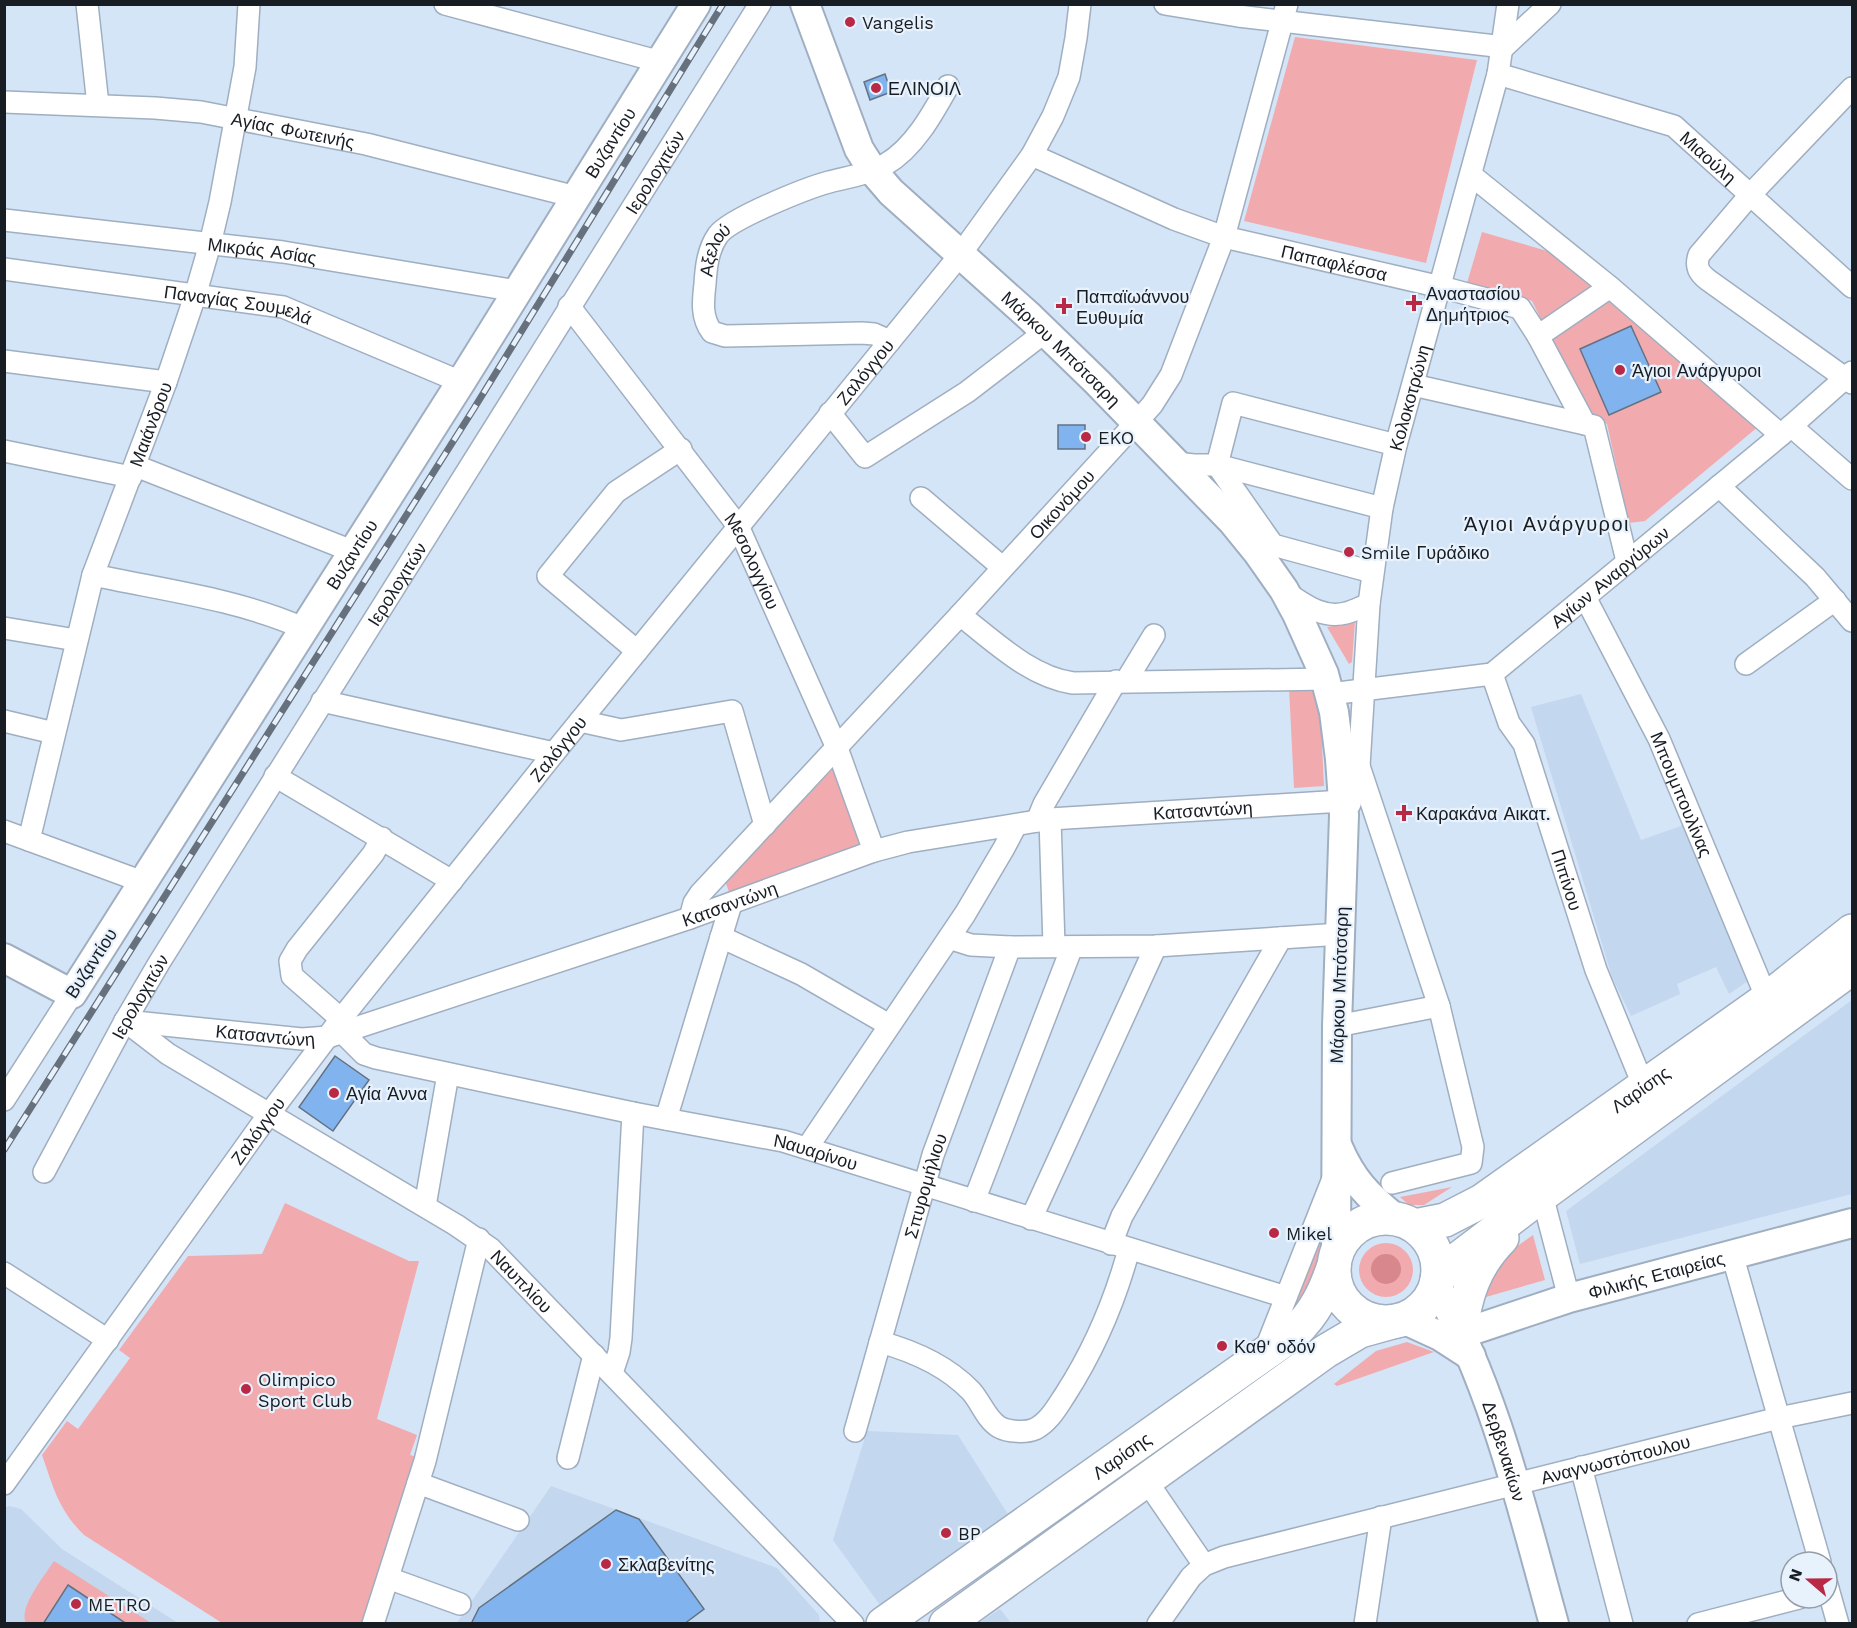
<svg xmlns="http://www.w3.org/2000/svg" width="1857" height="1628" font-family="'Work Sans',sans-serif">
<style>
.built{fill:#c3d7ef}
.green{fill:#f1abae}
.water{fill:#d8878c}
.building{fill:#81b4ee;stroke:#637182;stroke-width:1.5}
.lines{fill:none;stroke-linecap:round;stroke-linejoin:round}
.street-casing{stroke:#9faec0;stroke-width:24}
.secondary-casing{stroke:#9faec0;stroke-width:32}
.primary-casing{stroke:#9faec0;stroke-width:36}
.street{stroke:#fff;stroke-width:21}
.secondary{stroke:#fff;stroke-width:28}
.primary{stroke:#fff;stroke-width:33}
.rail-casing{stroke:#67717d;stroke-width:7}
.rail{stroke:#e8f2fd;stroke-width:4.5;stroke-dasharray:14;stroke-linecap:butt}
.poi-dot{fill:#b92844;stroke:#e8f2fd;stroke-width:2}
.labels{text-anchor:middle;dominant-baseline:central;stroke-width:4.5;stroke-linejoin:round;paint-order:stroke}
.poi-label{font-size:18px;fill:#181d24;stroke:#e8f2fd;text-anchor:start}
.street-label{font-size:18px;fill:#181d24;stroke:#e8f2fd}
.neighbourhood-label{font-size:20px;letter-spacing:1.5px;fill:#181d24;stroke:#e8f2fd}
</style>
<rect width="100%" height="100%" fill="#d5e5f8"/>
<!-- built -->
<g class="built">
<polygon points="1581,694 1641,840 1684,825 1748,981 1729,994 1716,967 1677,984 1680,994 1631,1016 1612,977 1531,707"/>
<polygon points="1852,1000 1852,1194 1580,1264 1566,1211"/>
<polygon points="867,1431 958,1435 1009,1516 880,1605 833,1540"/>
<polygon points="551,1486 777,1568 819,1615 820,1623 456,1624"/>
<polygon points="9,1506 21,1509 62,1549 178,1623 5,1623 4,1508"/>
<polygon points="1000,1609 1011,1623 979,1623"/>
</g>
<!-- green -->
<g class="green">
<polygon points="1295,37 1477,60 1426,263 1244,221"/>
<polygon points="1482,232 1554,253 1759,426 1645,521 1629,523 1607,424 1586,412 1532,301 1467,283"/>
<polygon points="1355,622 1352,662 1349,664 1327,627"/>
<polygon points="1315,686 1320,704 1324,786 1294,788 1289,687"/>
<polygon points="834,768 862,844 729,892 725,881"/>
<polygon points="1452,1187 1424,1205 1409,1205 1400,1197"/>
<path d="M285 1203 409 1261H419L377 1419 417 1435 410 1455 417 1457 365 1623H222L84 1535C58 1509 54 1489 42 1455L67 1421 78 1429 130 1358 119 1350 188 1256 262 1254Z"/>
<polygon points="1327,1215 1321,1263 1316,1281 1283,1327"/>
<polygon points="1533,1235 1545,1280 1479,1299 1499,1259"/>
<circle cx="1386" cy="1270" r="27"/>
<polygon points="1407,1342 1434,1352 1337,1386 1334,1384 1376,1351"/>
<path d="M54 1561 151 1623H127L68 1585 43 1623H26C18 1608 45 1575 54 1561Z"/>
</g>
<!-- water -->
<circle class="water" cx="1386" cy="1269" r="15"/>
<!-- building -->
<g class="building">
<polygon points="885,74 891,92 870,100 864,82"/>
<polygon points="1631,326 1661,392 1609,415 1580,349"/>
<rect x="1058" y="425" width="27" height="24"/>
<polygon points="335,1056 369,1080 333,1131 299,1107"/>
<polygon points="616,1510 639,1519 704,1609 684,1624 471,1624 479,1608"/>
<polygon points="68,1585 127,1624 43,1624"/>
</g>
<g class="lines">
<!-- street casing -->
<g class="street-casing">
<g id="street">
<polyline points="87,4 98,105"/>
<polyline points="445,4 661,62"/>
<polyline points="1165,4 1238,16 1504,47 1550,4"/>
<path id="s1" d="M1498 74 1674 126 1852 287"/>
<path d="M1852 88 1750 195 1699 255C1695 267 1699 273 1708 280L1852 383"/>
<path id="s2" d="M4 102 155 108 201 112 366 144 576 197"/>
<path id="s3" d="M1032 155 1174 219 1224 237 1441 287 1520 308 1538 336 1585 424"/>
<polyline points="1471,175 1610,287 1781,435"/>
<path id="s4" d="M4 220 283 252 517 291"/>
<path id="s5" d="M4 269 283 307 461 382"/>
<path id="s6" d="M569 306 738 526 837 748 874 851"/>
<polyline points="1538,336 1610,287"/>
<path id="s7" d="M890 341 874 334 862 333 725 336 712 332C701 318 703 301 705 284 706 267 708 249 718 235 731 218 807 188 829 182 848 177 869 174 886 164 914 148 933 113 948 86"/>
<polyline points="4,361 166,382"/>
<polyline points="1413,385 1594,426 1627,561"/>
<polyline points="830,413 865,457 967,392 1045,332"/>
<polyline points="1791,426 1852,479"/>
<polyline points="4,451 131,477"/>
<polyline points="1175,463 1194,465 1217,465 1382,508"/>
<polyline points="136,466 352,551"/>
<polyline points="1719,486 1815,577 1852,621"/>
<polyline points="921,498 1002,567"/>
<polyline points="1372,572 1273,545 1217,465 1233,403 1396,445"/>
<path d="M93 575C163 590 237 599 303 628"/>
<path d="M1287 593C1305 605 1323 619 1346 613 1354 611 1361 607 1369 604"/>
<path id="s8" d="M1585 597 1659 739 1767 999"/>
<path d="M960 615C994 641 1030 677 1073 683L1326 679"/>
<polyline points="4,628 76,640"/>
<polyline points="637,651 548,576 616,492 681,449"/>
<polyline points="1746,664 1835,600"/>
<path id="s9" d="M1492 674 1509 723 1524 744 1596 970 1644 1087"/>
<polyline points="1126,681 1154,635"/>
<path id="s10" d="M1330 694 1492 674 1781 435 1852 372"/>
<polyline points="322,701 554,753"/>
<polyline points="4,721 54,733"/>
<polyline points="580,721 621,730 732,711 765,825"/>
<polyline points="1359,766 1439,1006 1473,1147 1471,1163 1392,1183"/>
<polyline points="275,776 452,881"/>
<path id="s11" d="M1350 804 1359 766 1369 604 1382 508 1396 445 1498 74 1508 4"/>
<polyline points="1050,819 1054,946"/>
<polyline points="1037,821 1044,804 1116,681"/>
<polyline points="4,831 143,882"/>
<path id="s12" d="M29 840 93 575 166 382 195 296 210 244 220 202 245 67 249 4"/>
<path id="s13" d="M690 918 694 903 700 894 960 615 1152 405 1171 375 1224 237 1287 4"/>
<polyline points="721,937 801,974 889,1025"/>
<polyline points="949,938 971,945 1010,947 1156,946 1341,934"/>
<polyline points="341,1019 292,976 290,961 297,949 373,854 382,838"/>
<path id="s14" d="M125 1021 302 1039 328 1037 690 918 874 851 908 842 1050 819 1343 801"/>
<path id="s15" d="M125 1021 168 1054 456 1225 491 1249 853 1624"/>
<polyline points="1337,1026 1439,1006"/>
<path id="s16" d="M343 1033 364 1054 376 1058 633 1113 783 1141 1286 1297"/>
<polyline points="4,1100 72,994"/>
<polyline points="666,1119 731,904"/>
<polyline points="807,1148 965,914 1004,848 1016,825"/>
<path id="s17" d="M44 1172 125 1021 159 963 760 4"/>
<polyline points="1542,1195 1569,1298"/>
<polyline points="974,1201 1072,947"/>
<polyline points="425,1206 448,1074"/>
<polyline points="1031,1219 1156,946"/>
<polyline points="1111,1244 1122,1216 1281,938"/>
<polyline points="1732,1254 1820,1562"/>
<polyline points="4,1273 108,1340"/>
<path d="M880 1342C913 1351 947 1366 971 1391 981 1402 986 1419 999 1427 1008 1432 1026 1433 1035 1429 1049 1422 1057 1407 1065 1395 1094 1350 1115 1301 1129 1249"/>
<polyline points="1264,1353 1332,1181"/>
<polyline points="612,1373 619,1352 621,1338 633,1113"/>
<path id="s18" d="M855 1431 933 1155 1010 947"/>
<polyline points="568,1458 594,1355"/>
<polyline points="1581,1467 1622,1624"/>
<polyline points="1146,1480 1204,1565"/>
<polyline points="418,1483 518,1520"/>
<path id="s19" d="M4 1484 269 1114 341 1019 554 753 960 255 1032 155 1053 116 1069 77 1076 38 1080 4"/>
<polyline points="388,1578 460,1604"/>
<polyline points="1827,1585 1838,1624"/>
<polyline points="373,1624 425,1461 479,1239"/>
<path id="s20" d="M1158 1624 1191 1577 1204 1565 1224 1557 1779 1418 1852 1403"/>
<polyline points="1365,1624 1381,1517"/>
<polyline points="1698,1624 1799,1598"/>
</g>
</g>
<!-- secondary casing -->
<g class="secondary-casing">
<g id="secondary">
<path id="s21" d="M805 4 859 149 873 171 891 192 1030 317 1097 382 1232 521 1258 553 1284 590 1297 614 1324 674 1334 712 1340 759 1344 815 1337 1026 1336 1257"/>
<path id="s22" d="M4 958 72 994 461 382 696 4"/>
<path d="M1338 1147C1352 1180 1367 1195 1395 1218"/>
<path id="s23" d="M1436 1285C1495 1390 1522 1509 1554 1624"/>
<polyline points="1403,1319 1440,1336 1471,1356"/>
<path id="s24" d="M1461 1334 1569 1298 1852 1223"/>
</g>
</g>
<!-- primary casing -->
<g class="primary-casing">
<g id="primary">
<circle cx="1386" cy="1270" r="52"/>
<path id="s25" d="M1415 1226 1445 1220 1482 1201 1767 999 1852 931"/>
<polyline points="1437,1280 1450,1265 1542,1195 1852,968"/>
<path d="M1461 1334C1464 1297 1475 1265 1502 1238"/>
<path id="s26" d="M883 1624 1294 1333C1315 1313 1325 1292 1334 1265"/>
<polyline points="946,1624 1326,1351 1360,1331 1396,1321"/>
</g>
</g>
<!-- street -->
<use href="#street" class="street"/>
<!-- secondary -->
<use href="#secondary" class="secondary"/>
<!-- primary -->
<use href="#primary" class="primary"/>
<!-- rail casing -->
<g class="rail-casing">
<polyline id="rail" points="4,1150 473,410 723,4"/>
</g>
<!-- rail -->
<use href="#rail" class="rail"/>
</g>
<!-- markers -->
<g class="poi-dot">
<circle cx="850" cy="22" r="6"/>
<circle cx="876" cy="88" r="6"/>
<path d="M1411 294h6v6h6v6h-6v6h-6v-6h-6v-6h6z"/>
<path d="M1061 297h6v6h6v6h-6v6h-6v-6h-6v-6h6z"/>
<circle cx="1620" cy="370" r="6"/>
<circle cx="1086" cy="437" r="6"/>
<circle cx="1349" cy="552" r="6"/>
<path d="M1401 804h6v6h6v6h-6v6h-6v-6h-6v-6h6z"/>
<circle cx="334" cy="1093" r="6"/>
<circle cx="1274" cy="1233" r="6"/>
<circle cx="1222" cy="1346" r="6"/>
<circle cx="246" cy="1389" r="6"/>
<circle cx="946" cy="1533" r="6"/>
<circle cx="606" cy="1564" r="6"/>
<circle cx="76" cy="1604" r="6"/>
</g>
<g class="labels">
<!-- poi labels -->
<g class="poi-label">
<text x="862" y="22">Vangelis</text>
<text x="888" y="88">ΕΛΙΝΟΙΛ</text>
<text x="1426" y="293">Αναστασίου<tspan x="1426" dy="21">Δημήτριος</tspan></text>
<text x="1076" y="296">Παπαϊωάννου<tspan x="1076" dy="21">Ευθυμία</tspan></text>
<text x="1632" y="370">Άγιοι Ανάργυροι</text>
<text x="1098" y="437">EKO</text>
<text x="1361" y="552">Smile Γυράδικο</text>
<text x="1416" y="813">Καρακάνα Αικατ.</text>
<text x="346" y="1093">Αγία Άννα</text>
<text x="1286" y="1233">Mikel</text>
<text x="1234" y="1346">Καθ' οδόν</text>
<text x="258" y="1379">Olimpico<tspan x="258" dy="21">Sport Club</tspan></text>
<text x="958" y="1533">BP</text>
<text x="618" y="1564">Σκλαβενίτης</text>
<text x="88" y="1604">METRO</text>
</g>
<!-- street labels -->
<g class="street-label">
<text stroke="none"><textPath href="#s2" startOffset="291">Αγίας Φωτεινής</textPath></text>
<text stroke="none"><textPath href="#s22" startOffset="1084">Βυζαντίου</textPath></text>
<text stroke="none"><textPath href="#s1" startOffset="230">Μιαούλη</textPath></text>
<text stroke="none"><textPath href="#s17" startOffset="1172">Ιερολοχιτών</textPath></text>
<text stroke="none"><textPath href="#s4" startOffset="260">Μικράς Ασίας</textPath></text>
<text stroke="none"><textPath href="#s7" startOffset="266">Αξελού</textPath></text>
<text stroke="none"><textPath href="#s3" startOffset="322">Παπαφλέσσα</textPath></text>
<text stroke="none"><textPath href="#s5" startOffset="237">Παναγίας Σουμελά</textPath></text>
<text stroke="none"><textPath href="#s21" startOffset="440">Μάρκου Μπότσαρη</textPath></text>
<text stroke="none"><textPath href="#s19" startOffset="1407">Ζαλόγγου</textPath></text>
<text stroke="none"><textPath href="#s11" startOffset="412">Κολοκοτρώνη</textPath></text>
<text stroke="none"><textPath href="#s12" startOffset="434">Μαιάνδρου</textPath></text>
<text stroke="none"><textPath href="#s13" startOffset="558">Οικονόμου</textPath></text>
<text stroke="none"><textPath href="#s22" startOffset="598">Βυζαντίου</textPath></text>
<text stroke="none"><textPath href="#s6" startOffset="315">Μεσολογγίου</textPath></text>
<text stroke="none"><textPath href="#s10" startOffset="316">Αγίων Αναργύρων</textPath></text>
<text stroke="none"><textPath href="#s17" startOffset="686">Ιερολοχιτών</textPath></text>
<text stroke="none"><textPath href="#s19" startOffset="921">Ζαλόγγου</textPath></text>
<text stroke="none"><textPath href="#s8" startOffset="220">Μπουμπουλίνας</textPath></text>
<text stroke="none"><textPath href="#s14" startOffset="1113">Κατσαντώνη</textPath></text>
<text stroke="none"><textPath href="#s9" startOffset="220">Πιπίνου</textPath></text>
<text stroke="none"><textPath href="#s14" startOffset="627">Κατσαντώνη</textPath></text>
<text transform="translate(91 963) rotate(-57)">Βυζαντίου</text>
<text transform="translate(1339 985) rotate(-88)">Μάρκου Μπότσαρη</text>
<text stroke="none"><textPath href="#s17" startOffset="200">Ιερολοχιτών</textPath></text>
<text stroke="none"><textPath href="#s14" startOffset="141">Κατσαντώνη</textPath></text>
<text stroke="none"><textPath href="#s25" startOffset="266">Λαρίσης</textPath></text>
<text stroke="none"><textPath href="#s19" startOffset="435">Ζαλόγγου</textPath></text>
<text stroke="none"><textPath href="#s16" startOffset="492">Ναυαρίνου</textPath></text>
<text stroke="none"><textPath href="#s18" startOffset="255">Σπυρομήλιου</textPath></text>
<text stroke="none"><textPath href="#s24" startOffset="204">Φιλικής Εταιρείας</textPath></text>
<text stroke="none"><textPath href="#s15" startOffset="476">Ναυπλίου</textPath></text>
<text stroke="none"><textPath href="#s23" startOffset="180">Δερβενακίων</textPath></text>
<text stroke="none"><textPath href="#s26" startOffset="292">Λαρίσης</textPath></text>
<text stroke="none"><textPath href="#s20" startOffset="500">Αναγνωστόπουλου</textPath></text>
</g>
<!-- neighbourhood labels -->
<g class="neighbourhood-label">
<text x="1547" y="524">Άγιοι Ανάργυροι</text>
</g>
</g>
<!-- border -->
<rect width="1857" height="1628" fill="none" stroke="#181d24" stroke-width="12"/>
<!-- north arrow -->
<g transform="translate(1809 1580) rotate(290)"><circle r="28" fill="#e8f2fd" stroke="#959da6" stroke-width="1.5"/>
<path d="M0-4.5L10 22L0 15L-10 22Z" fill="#b92844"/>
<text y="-9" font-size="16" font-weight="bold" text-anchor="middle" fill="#181d24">N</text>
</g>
</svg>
